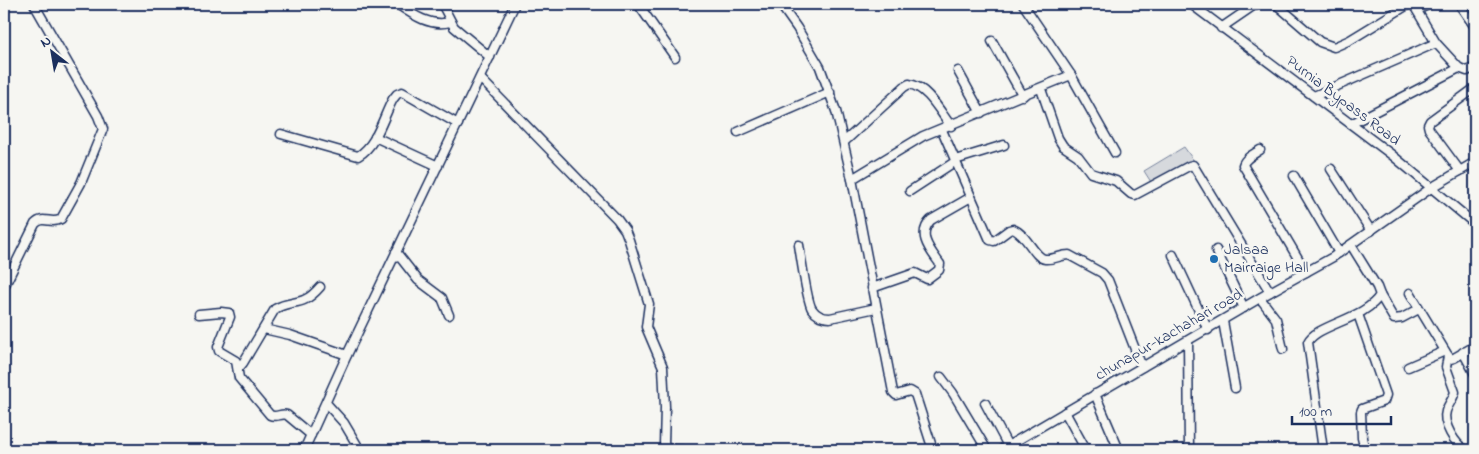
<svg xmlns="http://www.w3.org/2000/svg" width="1479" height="454" font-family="'Indie Flower',sans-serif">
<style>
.green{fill:#d6d9dd;stroke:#78849e}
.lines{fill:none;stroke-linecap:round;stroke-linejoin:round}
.minor-casing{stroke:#1b2f5e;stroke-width:11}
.minor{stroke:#f6f6f2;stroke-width:8}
.poi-dot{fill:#1f6fb2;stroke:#f6f6f2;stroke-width:2}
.labels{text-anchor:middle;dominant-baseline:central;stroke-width:5;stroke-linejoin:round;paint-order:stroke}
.street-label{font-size:16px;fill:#1b2f5e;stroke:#f6f6f2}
.poi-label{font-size:16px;fill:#1b2f5e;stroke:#f6f6f2;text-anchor:start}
</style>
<rect width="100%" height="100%" fill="#f6f6f2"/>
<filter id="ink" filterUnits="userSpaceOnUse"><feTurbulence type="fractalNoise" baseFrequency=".02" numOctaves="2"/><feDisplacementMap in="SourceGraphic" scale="10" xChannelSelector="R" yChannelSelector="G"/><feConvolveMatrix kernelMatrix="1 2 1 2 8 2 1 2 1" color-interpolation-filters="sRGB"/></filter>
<g filter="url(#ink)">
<!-- green -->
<polygon class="green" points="1184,147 1194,161 1151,182 1144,171"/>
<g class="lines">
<!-- minor casing -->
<g class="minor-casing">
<g id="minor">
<path d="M397 4C413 15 430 27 450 22"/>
<polyline points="442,4 454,27 490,57"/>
<polyline points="638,4 675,57"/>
<polyline points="780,4 797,28 820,67 836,111 852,179 893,392 896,395 910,391 915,394 933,450"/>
<polyline points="1023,4 1071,75 1115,153"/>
<polyline points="1191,4 1392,155 1475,224"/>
<polyline points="1276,4 1320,42 1334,47 1350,40 1409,4"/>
<polyline points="1413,4 1436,43 1459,68 1467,71 1475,67"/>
<polyline points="1459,4 1475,27"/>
<polyline points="1417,10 1430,4"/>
<polyline points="1221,28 1256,4"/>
<polyline points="992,41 1023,96"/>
<polyline points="958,71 981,113"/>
<polyline points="480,78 617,219 625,230 629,240 649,304 646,327 663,367 665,407 664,445 668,449 682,450"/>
<polyline points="1041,89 1058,138 1063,146 1078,156 1091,173 1116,181 1131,194 1135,195 1189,166 1193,165 1270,292"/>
<polyline points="1314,96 1436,43"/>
<polyline points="1351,124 1459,68"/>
<path d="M942 130 990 240 994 241 1009 230 1013 229C1028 235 1034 258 1045 259 1053 260 1061 255 1069 255L1102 273 1108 280 1142 367"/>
<polyline points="738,132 830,92"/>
<path d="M281 134 358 156C377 145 383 117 393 99L397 94 402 92 458 124"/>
<polyline points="375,137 438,166"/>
<path d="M844 142 904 87 909 84C928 87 940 112 951 126"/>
<path d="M1260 150C1254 154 1245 158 1243 165L1306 272"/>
<polyline points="955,160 1004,145"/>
<polyline points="1331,169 1371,231"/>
<polyline points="1460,171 1429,129 1428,125 1430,121 1475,88"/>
<polyline points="1294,176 1339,253"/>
<polyline points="852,179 923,136 1071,75"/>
<polyline points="910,191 956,161"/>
<path d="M799 245C801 257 807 302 812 309 816 315 823 318 830 318L876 308"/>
<polyline points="1216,250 1244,308"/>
<polyline points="396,252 418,280 442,298 449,315"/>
<polyline points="1173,255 1208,330"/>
<path d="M4 287 35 224C43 215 52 225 61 219L81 183 103 129 98 116 34 4"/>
<path d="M872 288 915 273 927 279 939 270 940 264C931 251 916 235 931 220L971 197"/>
<polyline points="1410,293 1450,359 1454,358 1475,346"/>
<polyline points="1380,295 1394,319 1402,318 1419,309"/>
<polyline points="1260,298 1276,319 1283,349"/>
<path d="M199 314 221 312 229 313 230 317 218 347 219 351 236 361 239 378 270 415C276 418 281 413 287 415L311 435"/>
<polyline points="1358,314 1386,395 1384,401 1362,409 1361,412 1362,438 1365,450"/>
<polyline points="1223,321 1235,388"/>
<polyline points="264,329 290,335 347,355"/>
<polyline points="1188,341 1189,450"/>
<polyline points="1463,352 1475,374"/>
<path d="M1448 356 1446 367 1455 392C1453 399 1448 405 1446 411 1442 423 1455 445 1466 450"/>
<polyline points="1408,367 1445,351"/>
<path d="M238 369 243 363 275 309C293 298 301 309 320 287"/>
<polyline points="941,377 953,393 987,450"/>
<polyline points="1095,394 1119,450"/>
<polyline points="326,403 344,423 360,450"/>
<polyline points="985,403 1008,446"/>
<polyline points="1065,412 1086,450"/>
<polyline points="304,450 347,355 515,4"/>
<polyline points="1001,450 1270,292 1333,257 1431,188 1475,162"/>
<path d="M1323 450 1308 342C1316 325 1366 319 1380 295L1377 287 1351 245"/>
</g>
</g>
<!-- minor -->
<use href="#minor" class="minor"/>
</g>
</g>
<!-- markers -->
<circle class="poi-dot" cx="1214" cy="259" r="5"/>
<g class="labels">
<!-- street labels -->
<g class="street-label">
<text transform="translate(1343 101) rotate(37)">Purnia Bypass Road</text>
<text transform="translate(1169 335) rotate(-30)">chunapur-kachahari road</text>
</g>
<!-- poi labels -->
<g class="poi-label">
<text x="1224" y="250">Jalsaa<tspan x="1224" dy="18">Mairraige Hall</tspan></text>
</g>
</g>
<!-- margin -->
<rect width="1479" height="454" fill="none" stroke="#f6f6f2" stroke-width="20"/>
<rect x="10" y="10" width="1459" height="434" fill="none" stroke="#1b2f5e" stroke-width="2" filter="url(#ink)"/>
<!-- north arrow -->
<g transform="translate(52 52) rotate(329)" stroke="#f6f6f2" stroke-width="4" paint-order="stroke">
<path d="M0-4L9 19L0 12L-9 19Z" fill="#1b2f5e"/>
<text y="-8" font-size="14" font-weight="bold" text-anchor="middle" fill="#1b2f5e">N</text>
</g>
<!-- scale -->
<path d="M1292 416v8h99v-8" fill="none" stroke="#1b2f5e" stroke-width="2.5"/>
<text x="1299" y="416" font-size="15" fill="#1b2f5e" stroke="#f6f6f2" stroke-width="4" paint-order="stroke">100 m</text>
</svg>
